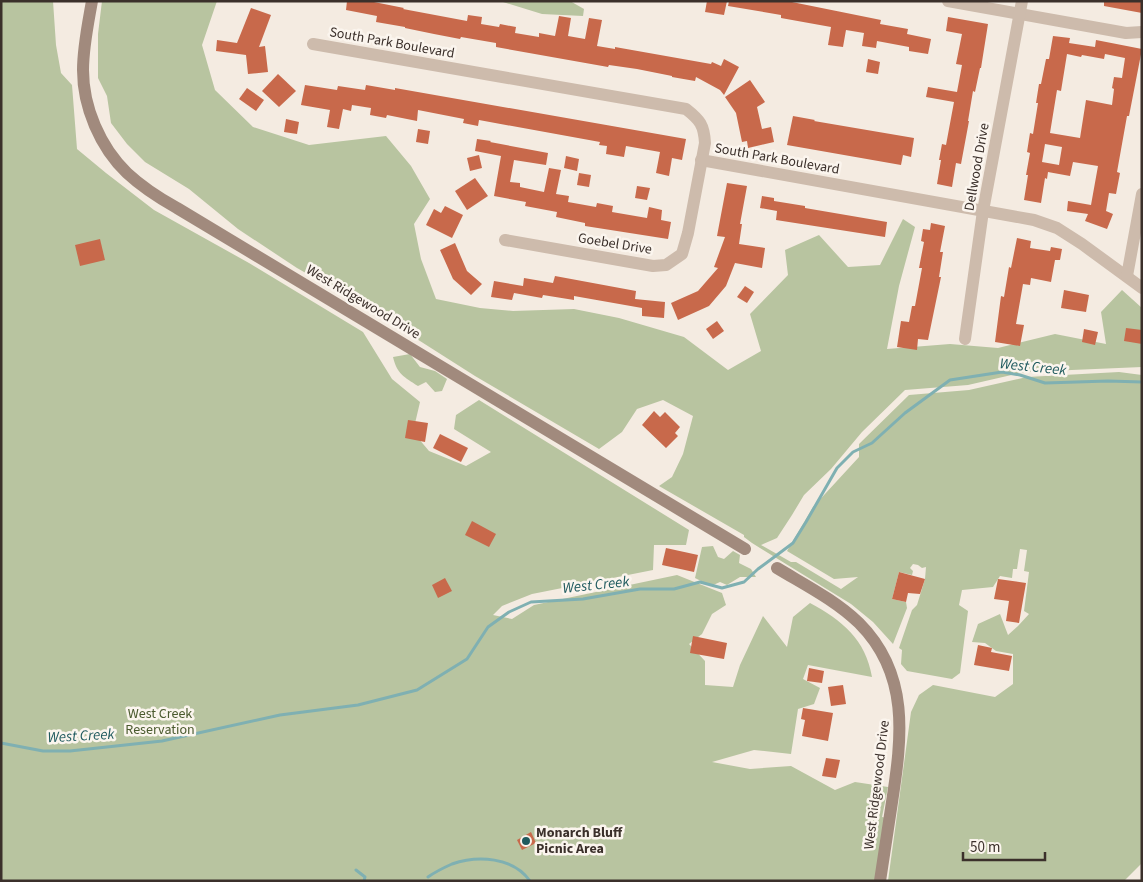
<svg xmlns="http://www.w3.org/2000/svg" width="1143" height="882" font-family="'Source Sans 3',sans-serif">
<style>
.green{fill:#b8c4a0}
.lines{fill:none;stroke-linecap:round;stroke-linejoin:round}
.stream{stroke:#7fb0b2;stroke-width:3}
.building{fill:#c8694b;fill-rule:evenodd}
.street{stroke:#cdbbac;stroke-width:12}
.secondary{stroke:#a18a7d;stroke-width:12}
.poi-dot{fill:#1f5a5e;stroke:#fbf5ee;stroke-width:2}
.labels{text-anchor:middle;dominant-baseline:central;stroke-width:5;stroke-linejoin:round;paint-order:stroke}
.street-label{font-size:14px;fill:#3b302b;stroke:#fbf5ee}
.park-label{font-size:14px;fill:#4a5a2e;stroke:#fbf5ee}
.poi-label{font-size:14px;font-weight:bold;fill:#3b302b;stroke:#fbf5ee;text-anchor:start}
.water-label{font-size:15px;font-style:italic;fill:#1f5a5e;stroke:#fbf5ee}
</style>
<rect width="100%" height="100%" fill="#f4ebe1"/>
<!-- green -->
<g class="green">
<path d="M1 1H53L56 45 61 73 72 85 77 149 106 173 154 210 249 263 363 332 392 379 420 402 413 432 429 451 466 466 491 452 454 429 456 415 479 400 689 530 686 545H654L653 570 532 594 502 606 493 615 512 619 534 605 677 575 722 593 726 605 712 614 702 634 689 644 705 661V685L733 687 740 665 763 616 787 647 793 617 810 603C842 620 866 640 872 677L808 665 803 679 820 688 814 704 798 709 791 754 754 750 712 762 750 769 791 766 835 790 855 782 888 787 882 817 887 818 878 881H1Z"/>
<polygon points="102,1 217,1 202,45 215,90 253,127 309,145 386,136 411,166 430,199 414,224 421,259 436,299 480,308 513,311 574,309 619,318 684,337 728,370 761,351 750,314 788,275 785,250 819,235 848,267 880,265 903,219 915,227 899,286 887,349 950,344 998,348 1055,334 1106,344 1101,312 1122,290 1142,308 1142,367 1025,372 968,385 905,390 862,432 831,469 804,495 792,515 777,538 761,545 791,562 796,562 841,589 858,577 834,579 787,551 813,507 859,457 859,444 909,395 969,390 1027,377 1119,372 1142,375 1142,863 1124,881 888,881 911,712 919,695 933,685 995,697 1013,684 1013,654 996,651 985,643 972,642 978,624 1000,614 1008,635 1018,626 1029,614 1024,611 1029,572 1024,571 1027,550 1020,549 1017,569 1013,569 1012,578 1000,576 993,587 962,590 959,605 968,611 960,673 952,679 907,671 901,664 902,650 899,648 912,610 917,605 925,579 926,567 922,568 918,565 913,564 910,568 913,571 912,575 899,572 892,599 906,602 907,608 893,644 873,622 851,604 752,543 744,537 744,535 659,486 672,477 683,454 693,416 663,400 637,409 622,432 599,449 475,376 376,313 297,268 238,229 189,189 145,162 127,144 111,123 107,96 98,78 98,34"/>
<polygon points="496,1 570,1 584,9 583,16 542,14 503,2"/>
<path d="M410 354 420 367 435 371 447 379 442 391 435 392 426 382 418 386C404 377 397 374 393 357Z"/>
<polygon points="713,546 718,557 724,559 733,551 740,555 739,563 751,569 756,577 740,577 727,585 720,582 711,586 695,578 702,547"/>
</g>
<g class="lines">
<!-- stream -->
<g class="stream">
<polyline points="1,743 43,751 70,751 162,741 280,715 358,705 417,690 467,659 488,627 509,612 531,602 583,599 640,589 674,589 700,582 722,588 744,582 758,569 793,543 806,522 837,468 853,452 872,443 905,413 950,380 1002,372 1020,375 1045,383 1108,381 1142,382"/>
<polyline points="356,870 365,877 364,881"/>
<path d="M428 877C435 872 443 868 452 864 478 855 513 857 530 881"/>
</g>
</g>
<!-- building -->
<g class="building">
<polygon points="347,1 374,1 374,2 404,8 403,9 467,21 468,15 482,17 481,24 499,27 500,24 516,27 515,33 539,37 539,33 555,36 559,16 571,18 568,36 585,39 589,18 602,20 597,46 615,49 615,47 711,64 712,62 721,66 724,59 739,67 724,95 720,90 696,77 695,81 672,77 672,76 637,69 609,65 608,67 496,47 496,43 461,37 460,39 434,34 405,28 405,27 376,22 377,16 346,10"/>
<polygon points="707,1 727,1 724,15 705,12"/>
<polygon points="729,1 787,1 881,20 880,24 908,29 907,34 931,39 928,54 909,51 909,47 877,41 876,48 862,46 864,33 846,30 843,47 828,45 831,27 781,18 781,15 728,6"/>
<polygon points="1104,1 1142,1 1142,13 1104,6"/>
<polygon points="251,8 271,15 259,47 265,46 268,72 248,74 246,55 216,51 217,40 237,43"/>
<polygon points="948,17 988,24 981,68 980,68 975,92 973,91 968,121 969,121 961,164 956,163 952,187 937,184 941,160 939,160 942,144 946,145 954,102 926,97 928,87 957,92 962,65 956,64 962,34 946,31"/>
<path d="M1053 36 1070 38 1069 43 1095 47 1096 40 1142 49 1129 116H1127L1117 172 1120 173 1116 194 1109 193 1106 211 1113 214 1107 229 1085 221 1088 214 1067 211 1068 201 1091 205 1098 166 1073 162 1070 176 1048 172 1047 179 1045 178 1041 203 1024 200 1028 175H1026L1030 153 1027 152 1030 133 1033 134 1038 103H1036L1039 84H1041L1046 59H1049ZM1067 54 1081 57 1082 55 1104 59 1105 54 1125 58 1122 78 1114 77 1112 88 1114 89 1112 105 1086 100 1080 138 1050 133 1057 90 1061 91ZM1045 144 1062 147 1059 165 1042 162Z"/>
<polygon points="868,59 880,62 878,74 866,72"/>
<polygon points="278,74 296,91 279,107 262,91"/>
<polygon points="750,80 765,102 757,107 762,129 771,127 774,142 748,148 747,141 742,142 736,113 725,97"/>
<polygon points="305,85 337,90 338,86 365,90 366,85 395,90 395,88 686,139 682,160 672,158 669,176 656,173 660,152 626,146 624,157 606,154 607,146 599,145 600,142 479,120 478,126 463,123 464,119 418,110 417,121 387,115 386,118 370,115 371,108 352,105 351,111 343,109 339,129 327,127 330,110 301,105"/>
<polygon points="247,88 264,100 256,111 239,99"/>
<polygon points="793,116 815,120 814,121 914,138 911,157 903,155 901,165 787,145"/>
<polygon points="286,119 299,122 297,134 284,132"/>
<polygon points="418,129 430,131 428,144 416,142"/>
<polygon points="477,139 491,141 490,142 548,153 546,165 514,160 510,182 520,183 520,187 544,192 549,168 561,170 556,194 569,196 568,202 596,207 597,203 613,206 612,212 647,218 649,207 662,210 661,220 671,222 668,239 585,226 585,223 556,217 557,212 525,206 526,202 494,196 501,156 475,151"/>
<polygon points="479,155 482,168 470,171 467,158"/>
<polygon points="566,156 579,159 577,171 564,168"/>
<polygon points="579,173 591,175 589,187 577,185"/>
<polygon points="475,178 488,196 467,210 455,191"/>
<polygon points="727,183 747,186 740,224 742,224 739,244 765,248 762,268 735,263 726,286 709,306 678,320 671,303 698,291 718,268 714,267 725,237 717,236"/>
<polygon points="637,186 650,188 647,200 635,198"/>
<polygon points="762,196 774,198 774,201 805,206 805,208 887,222 885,237 776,220 777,211 760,208"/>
<polygon points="445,206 463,215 452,238 426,225 434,209 441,213"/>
<polygon points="931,223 945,226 940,252 943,252 939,277 941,277 928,340 918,339 917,350 897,347 901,321 909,322 912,306 915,306 922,268 919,268 924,242 921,241 923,229 930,230"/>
<polygon points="1017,238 1031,241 1030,248 1050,251 1051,247 1062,249 1060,260 1055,260 1051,282 1031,278 1030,285 1023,284 1016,324 1024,325 1020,346 995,342 1001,296 1004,297 1009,267 1011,268"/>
<polygon points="100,239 105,260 80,266 75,245"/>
<polygon points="455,243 467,271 482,284 471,295 453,279 440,250"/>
<polygon points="555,276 636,291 635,299 665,302 664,318 642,316 642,308 574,296 574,300 543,295 542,298 514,293 512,300 491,297 494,281 523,286 524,278 553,283"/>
<polygon points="745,286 754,292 747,303 737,297"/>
<polygon points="1064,290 1089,295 1086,312 1061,308"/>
<polygon points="717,321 724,331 713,339 706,329"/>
<polygon points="1126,328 1142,330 1142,344 1124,341"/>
<polygon points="1084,329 1098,332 1095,345 1082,342"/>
<polygon points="654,411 660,417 665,412 680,427 675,433 678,436 666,448 642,425"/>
<polygon points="408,420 428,423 425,442 405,438"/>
<polygon points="440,434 468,448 461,462 433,448"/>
<polygon points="472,521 496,534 489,547 465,535"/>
<polygon points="666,548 698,555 694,572 662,565"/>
<polygon points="899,572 925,579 920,594 908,593 906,602 892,599"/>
<polygon points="445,578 452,591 438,598 432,585"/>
<polygon points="998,579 1026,583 1019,623 1006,621 1009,601 994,599"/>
<polygon points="693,636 727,643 724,659 690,653"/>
<polygon points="978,645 992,648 991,652 1012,656 1009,671 974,665"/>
<polygon points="809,668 824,671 822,683 807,681"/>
<polygon points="843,685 846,704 831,706 828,687"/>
<polygon points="803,708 833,713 828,741 802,736 805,720 801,719"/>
<polygon points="826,758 840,760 836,778 822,776"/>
<polygon points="531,832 536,843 522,850 517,840"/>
</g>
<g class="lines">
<!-- street -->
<g class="street">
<polyline points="948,1 1126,33 1142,32"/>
<path d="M313 44 686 109C700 120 704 125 705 143L688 233 682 254 666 265 653 266 505 240"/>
<polyline points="701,160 1034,220 1057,228 1082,244 1142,288"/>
<polyline points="1127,276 1142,194"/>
<polyline points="965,339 983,211 1022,1"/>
</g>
<!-- secondary -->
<g class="secondary">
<path d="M92 1C88 24 83 47 83 70 83 107 100 147 127 173 142 187 159 198 177 208L745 549"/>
<path d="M777 568C805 585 835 600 859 623 910 674 902 737 892 802 888 828 884 854 880 881"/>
</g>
</g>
<!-- markers -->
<circle class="poi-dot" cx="526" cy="841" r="5"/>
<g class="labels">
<!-- street labels -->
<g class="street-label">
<text transform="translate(392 43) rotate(10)">South Park Boulevard</text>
<text transform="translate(777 159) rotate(10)">South Park Boulevard</text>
<text transform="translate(977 167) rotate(-80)">Dellwood Drive</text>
<text transform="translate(615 244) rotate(9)">Goebel Drive</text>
<text transform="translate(363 302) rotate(31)">West Ridgewood Drive</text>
<text transform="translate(877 785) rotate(-83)">West Ridgewood Drive</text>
</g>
<!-- park labels -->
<g class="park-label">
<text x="160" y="714">West Creek<tspan x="160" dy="16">Reservation</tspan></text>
</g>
<!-- poi labels -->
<g class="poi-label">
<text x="536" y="833">Monarch Bluff<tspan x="536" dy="16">Picnic Area</tspan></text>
</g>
<!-- water labels -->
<g class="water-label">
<text transform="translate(1033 367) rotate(6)">West Creek</text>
<text transform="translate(596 585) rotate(-6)">West Creek</text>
<text transform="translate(81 736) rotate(-3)">West Creek</text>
</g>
</g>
<!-- border -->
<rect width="1143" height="882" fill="none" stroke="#3b302b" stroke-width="5"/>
<!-- scale -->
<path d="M963 852v8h82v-8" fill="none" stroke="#3b302b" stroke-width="2.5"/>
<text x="970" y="852" font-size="15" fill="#3b302b" stroke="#fbf5ee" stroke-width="4" paint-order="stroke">50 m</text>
</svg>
